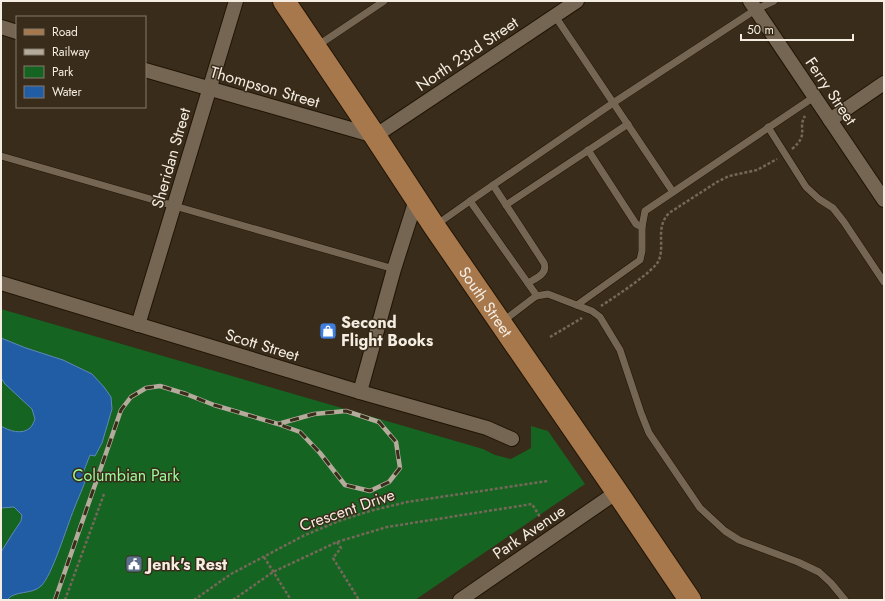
<svg xmlns="http://www.w3.org/2000/svg" width="885" height="601" font-family="Jost,sans-serif">
<style>
.green{fill:#166421}
.water{fill:#205da4;stroke:#6088b7}
.lines{fill:none;stroke-linecap:round;stroke-linejoin:round}
.lane-casing{stroke:#201404;stroke-width:8}
.street-casing{stroke:#201404;stroke-width:16}
.primary-casing{stroke:#201404;stroke-width:24}
.path{stroke:#746859;stroke-width:2.5;stroke-dasharray:3 2;stroke-linecap:butt}
.lane{stroke:#746652;stroke-width:7}
.street{stroke:#746652;stroke-width:14}
.primary{stroke:#a8784d;stroke-width:22}
.rail-casing{stroke:#b5ab9d;stroke-width:4.5}
.rail{stroke:#392c1a;stroke-width:3;stroke-dasharray:9;stroke-linecap:butt}
.labels{text-anchor:middle;dominant-baseline:central;stroke-width:3;stroke-linejoin:round;paint-order:stroke}
.street-label{font-size:16px;fill:#f5ede2;stroke:#392c1a}
.poi-label{font-size:16px;font-weight:bold;fill:#f5ede2;stroke:#392c1a;text-anchor:start}
.park-label{font-size:16px;fill:#99fd9d;stroke:#392c1a}
</style>
<rect width="100%" height="100%" fill="#392c1a"/>
<!-- green -->
<polygon class="green" points="1,309 483,449 495,455 511,459 531,448 531,426 548,431 585,484 415,600 1,600"/>
<!-- water -->
<path class="water" d="M1 338 26 348 63 360 92 374 104 387 111 397 112 409 102 443 95 456 90 455 83 473 87 475C84 487 78 498 74 509 67 526 52 576 41 586 32 595 14 590 7 600H1V552L13 533 21 521 22 515 14 507 1 508V426C9 431 22 435 30 428 32 426 34 422 35 419L32 409 5 384 1 378Z"/>
<g class="lines">
<!-- lane casing -->
<g class="lane-casing">
<g id="lane">
<polyline points="555,16 673,192"/>
<polyline points="317,46 384,1"/>
<polyline points="768,127 806,187 819,199 833,208 844,222 884,282"/>
<polyline points="588,150 636,224 642,227"/>
<polyline points="1,156 394,269"/>
<path d="M493 185 544 263C548 274 536 278 528 283"/>
<polyline points="470,201 613,103 755,10 774,1"/>
<polyline points="506,205 628,124"/>
<polyline points="436,225 470,201 537,296"/>
<polyline points="577,305 640,260 642,251 642,227 645,211 814,97"/>
<polyline points="502,322 536,296 548,294 592,311 600,317 620,350 641,413 649,433 700,508 725,531 739,540 798,562 819,572 831,583 845,600"/>
</g>
</g>
<!-- street casing -->
<g class="street-casing">
<g id="street">
<polyline points="750,1 884,200"/>
<polyline points="1,27 17,32"/>
<polyline points="145,70 375,136 577,1"/>
<polyline points="830,120 884,83"/>
<polyline points="1,283 360,392 487,428 512,439"/>
<polyline points="138,325 236,1"/>
<polyline points="360,392 394,269 416,200"/>
<polyline points="460,600 617,492"/>
</g>
</g>
<!-- primary casing -->
<g class="primary-casing">
<g id="primary">
<path id="s1" d="M284 1 375 136 434 226 617 492 690 600"/>
</g>
</g>
<!-- path -->
<g class="path">
<path d="M792 149C810 134 797 129 805 116"/>
<path d="M601 306C613 298 655 271 659 260 665 244 655 228 669 213L717 182 729 176 757 170 777 159"/>
<polyline points="550,337 582,318"/>
<polyline points="337,542 341,548 333,558 359,600"/>
<polyline points="264,557 291,600"/>
<polyline points="65,600 104,494"/>
<polyline points="194,600 231,574 303,536 339,521 370,511 407,502 548,481"/>
<polyline points="233,600 273,572 337,542 387,527 532,504 540,517"/>
</g>
<!-- lane -->
<use href="#lane" class="lane"/>
<!-- street -->
<use href="#street" class="street"/>
<!-- primary -->
<use href="#primary" class="primary"/>
<!-- rail casing -->
<g class="rail-casing">
<polyline id="rail" points="55,600 121,410 131,397 146,388 160,386 186,394 214,405 278,424 300,432 320,453 345,485 370,491 389,482 400,468 396,442 379,422 346,411 314,414 278,424"/>
</g>
<!-- rail -->
<use href="#rail" class="rail"/>
</g>
<!-- icons -->
<defs>
<g id="shop-square" transform="scale(0.9)"><rect x="-9" y="-9" width="18" height="18" rx="4" fill="#3f7fe0" stroke="#392c1a"/><path d="M-5-2.5h2.3a2.7 3.5 0 0 1 5.4 0H5L5.5 6h-11ZM-1.5-2.5h3a1.5 2.3 0 0 0-3 0Z" fill="#fff"/></g>
<g id="civic-square" transform="scale(0.9)"><rect x="-9" y="-9" width="18" height="18" rx="4" fill="#5c6f8a" stroke="#392c1a"/><path d="M-.6-6.5H3V-4.5H.6V-3L4-1V1h2V6H-6V1h2V-1L-.6-3ZM-1.2 2.5V6h2.4V2.5Z" fill="#fff"/></g>
</defs>
<g fill-rule="evenodd">
<use href="#shop-square" x="328" y="331"/>
<use href="#civic-square" x="134" y="564"/>
</g>
<g class="labels">
<!-- street labels -->
<g class="street-label">
<text transform="translate(467 54) rotate(-34)">North 23rd Street</text>
<text transform="translate(265 87) rotate(16)">Thompson Street</text>
<text transform="translate(831 91) rotate(56)">Ferry Street</text>
<text transform="translate(171 158) rotate(-74)">Sheridan Street</text>
<text stroke="none"><textPath href="#s1" startOffset="362">South Street</textPath></text>
<text transform="translate(262 345) rotate(17)">Scott Street</text>
<text transform="translate(347 510) rotate(-19)">Crescent Drive</text>
<text transform="translate(529 532) rotate(-34)">Park Avenue</text>
</g>
<!-- poi labels -->
<g class="poi-label">
<text x="341" y="322">Second<tspan x="341" dy="18">Flight Books</tspan></text>
<text x="147" y="564">Jenk's Rest</text>
</g>
<!-- park labels -->
<g class="park-label">
<text x="126" y="475">Columbian Park</text>
</g>
</g>
<!-- border -->
<rect width="885" height="601" fill="none" stroke="#f5ede2" stroke-width="4"/>
<!-- legend -->
<rect x="16" y="16" width="130" height="92" fill="#392c1a" stroke="#84796a"/>
<rect x="24" y="29" width="20" height="6" fill="#a8784d" stroke="#84796a"/>
<text x="52" y="36" font-size="12" fill="#f5ede2">Road</text>
<rect x="24" y="49" width="20" height="6" fill="#b5ab9d" stroke="#84796a"/>
<text x="52" y="56" font-size="12" fill="#f5ede2">Railway</text>
<rect x="24" y="66" width="20" height="12" fill="#166421" stroke="#84796a"/>
<text x="52" y="76" font-size="12" fill="#f5ede2">Park</text>
<rect x="24" y="86" width="20" height="12" fill="#205da4" stroke="#84796a"/>
<text x="52" y="96" font-size="12" fill="#f5ede2">Water</text>
<!-- scale -->
<path d="M741 34v6h112v-6" fill="none" stroke="#f5ede2" stroke-width="2"/>
<text x="747" y="34" font-size="12" fill="#f5ede2" stroke="#392c1a" stroke-width="3" paint-order="stroke">50 m</text>
</svg>
